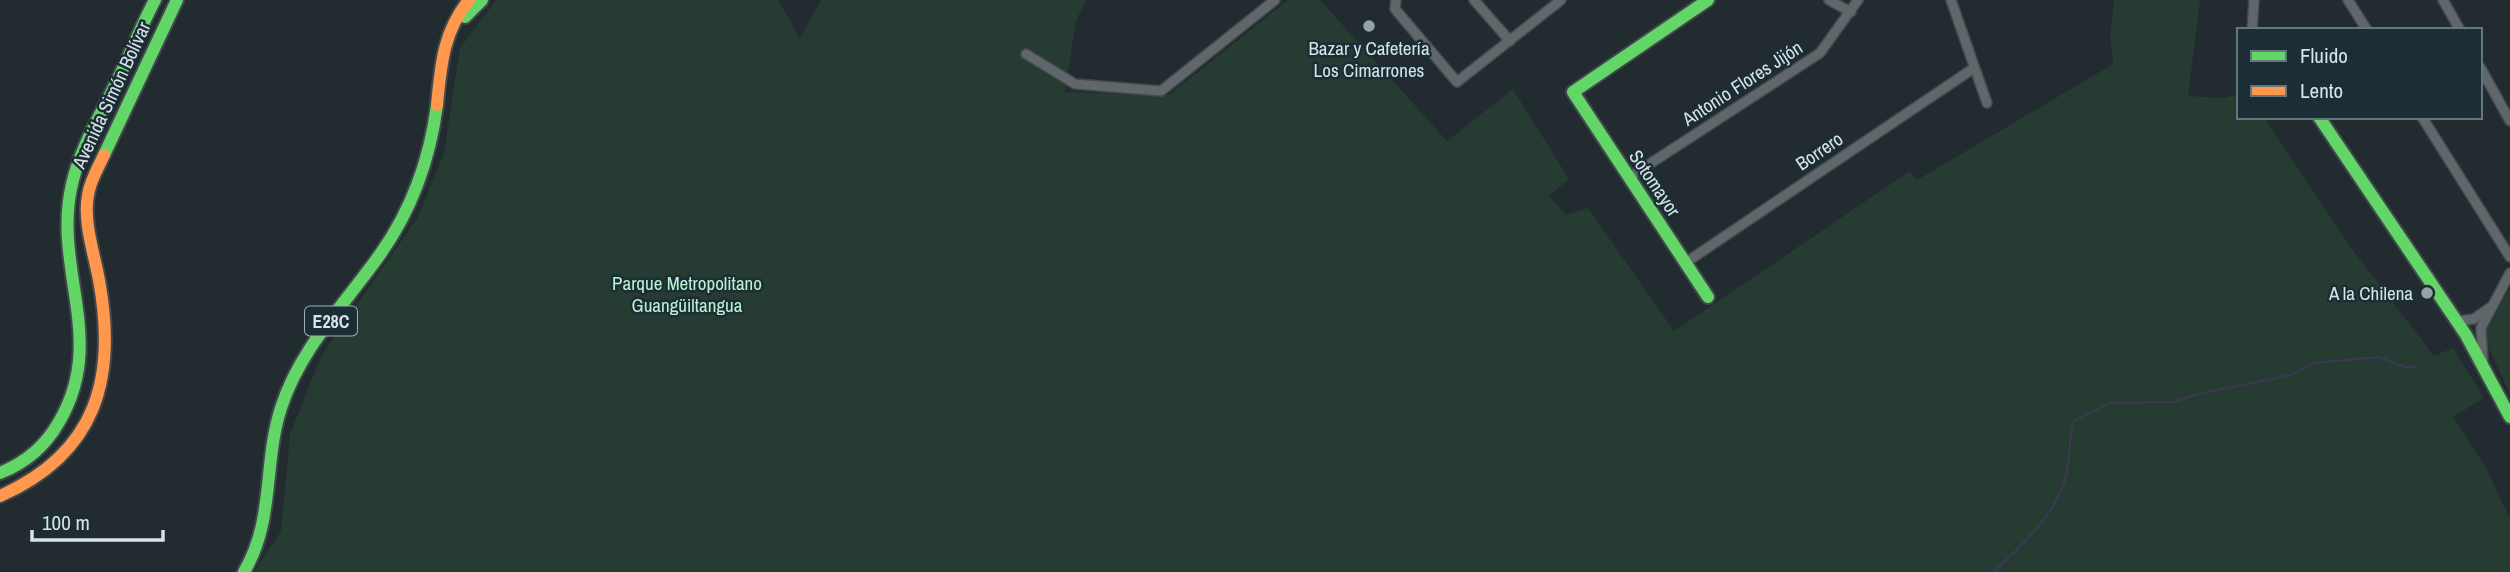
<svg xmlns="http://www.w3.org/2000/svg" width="2510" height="572" font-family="'Archivo Narrow',sans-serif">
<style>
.green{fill:#263b31}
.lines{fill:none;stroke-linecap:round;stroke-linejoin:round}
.stream{stroke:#3a3950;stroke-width:2.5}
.street-casing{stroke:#41494d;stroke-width:12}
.fast-casing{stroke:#41494d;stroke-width:16}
.slow-casing{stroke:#41494d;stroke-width:16}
.street{stroke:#60676a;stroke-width:9}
.fast{stroke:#63d668;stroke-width:12}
.slow{stroke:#ff974d;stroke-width:12}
.poi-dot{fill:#98a3a7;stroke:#1c2e35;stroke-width:2.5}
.labels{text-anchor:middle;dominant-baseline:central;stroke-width:5;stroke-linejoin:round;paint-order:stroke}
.shield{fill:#1c2e35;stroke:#a0adb2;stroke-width:2}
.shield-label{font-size:18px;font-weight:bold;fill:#d8e3e7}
.poi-label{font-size:19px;fill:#d8e3e7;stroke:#1c2e35}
.street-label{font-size:19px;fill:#d8e3e7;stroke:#1c2e35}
.park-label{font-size:19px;fill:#bbf2d2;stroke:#1c2e35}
</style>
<rect width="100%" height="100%" fill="#222b2f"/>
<!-- green -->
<g class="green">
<polygon points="496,0 778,0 800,38 821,0 1086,0 1076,21 1065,92 1169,95 1288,0 1320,0 1447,141 1513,89 1569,179 1549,196 1566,215 1588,208 1674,331 1910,171 1917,180 2113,64 2110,36 2114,0 2200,0 2188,96 2223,98 2239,94 2239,117 2264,117 2350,246 2434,356 2453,348 2484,398 2453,417 2485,466 2510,519 2510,572 254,572 281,531 290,434 321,356 418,217 444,153 460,48"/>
<polygon points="2510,288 2510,394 2483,336"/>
</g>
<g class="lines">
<!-- stream -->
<path class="stream" d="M1994 572C2022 545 2061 510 2067 470 2071 451 2068 441 2074 421L2110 403 2173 402 2198 394 2291 375 2314 363 2379 357 2405 367H2416"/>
<!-- street casing -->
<g class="street-casing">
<g id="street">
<polyline points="1396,0 1395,9 1457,82 1561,0"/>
<polyline points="1474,0 1510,41"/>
<polyline points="1829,0 1851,12"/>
<polyline points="1951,0 1987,103"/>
<polyline points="2348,0 2367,30"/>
<polyline points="2443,0 2460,30"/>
<polyline points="2252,30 2254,0"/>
<polyline points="1026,54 1075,84 1161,91 1275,0"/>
<polyline points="2480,67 2510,121"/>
<polyline points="2422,117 2510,257"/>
<polyline points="1628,178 1820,53 1858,0"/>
<polyline points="1685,263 1974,68"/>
<polyline points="2458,321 2474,319 2491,307"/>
<polyline points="2483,362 2481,328 2510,273"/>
</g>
</g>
<!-- fast casing -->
<g class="fast-casing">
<g id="fast">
<polyline points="1708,0 1573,92 1708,297"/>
<polyline points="465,17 482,0"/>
<polyline points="2319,117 2466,335 2510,417"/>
<polyline points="104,155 177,0"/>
<path d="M0 473C25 463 46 445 59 422 108 339 52 269 72 184 80 149 99 118 114 87 129 58 140 28 155 0"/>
<path d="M244 572C275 520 263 463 281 408 300 348 346 303 381 253 412 209 430 158 437 105"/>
</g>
</g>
<!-- slow casing -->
<g class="slow-casing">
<g id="slow">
<path d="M437 105C441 65 443 32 469 0"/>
<path d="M0 496C97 453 117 378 99 280 94 253 83 222 88 195 90 181 98 168 104 155"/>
</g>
</g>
<!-- street -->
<use href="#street" class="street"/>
<!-- fast -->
<use href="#fast" class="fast"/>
<!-- slow -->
<use href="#slow" class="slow"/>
</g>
<!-- markers -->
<g class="poi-dot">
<circle cx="1369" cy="26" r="7"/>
<circle cx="2427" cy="293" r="7"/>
</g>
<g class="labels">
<!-- shield labels -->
<rect class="shield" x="305" y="306.5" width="52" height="29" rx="5"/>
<g class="shield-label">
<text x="331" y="321">E28C</text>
</g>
<!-- poi labels -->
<g class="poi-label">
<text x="1369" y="48">Bazar y Cafetería<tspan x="1369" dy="22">Los Cimarrones</tspan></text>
<text x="2413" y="293" text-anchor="end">A la Chilena</text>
</g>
<!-- street labels -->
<g class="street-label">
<text transform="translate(1742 83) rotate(-33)">Antonio Flores Jijón</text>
<text transform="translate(111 95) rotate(-65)">Avenida Simón Bolívar</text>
<text transform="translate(1819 151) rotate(-34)">Borrero</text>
<text transform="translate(1655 183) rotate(56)">Sotomayor</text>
</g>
<!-- park labels -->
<g class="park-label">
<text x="687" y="283">Parque Metropolitano<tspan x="687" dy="22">Guangüiltangua</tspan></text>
</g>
</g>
<!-- legend -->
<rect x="2237" y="28" width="245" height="91" fill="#1c2e35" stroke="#67767c" stroke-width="2"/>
<rect x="2251" y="51" width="35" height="10" fill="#63d668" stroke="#67767c" stroke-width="2"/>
<text x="2300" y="63" font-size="21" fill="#d8e3e7">Fluido</text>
<rect x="2251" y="86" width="35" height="10" fill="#ff974d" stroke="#67767c" stroke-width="2"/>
<text x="2300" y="98" font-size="21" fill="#d8e3e7">Lento</text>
<!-- scale -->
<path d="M32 530v10h131v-10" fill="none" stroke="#d8e3e7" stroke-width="3.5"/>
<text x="42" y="530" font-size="21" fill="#d8e3e7" stroke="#1c2e35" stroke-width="5" paint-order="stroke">100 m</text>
</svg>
